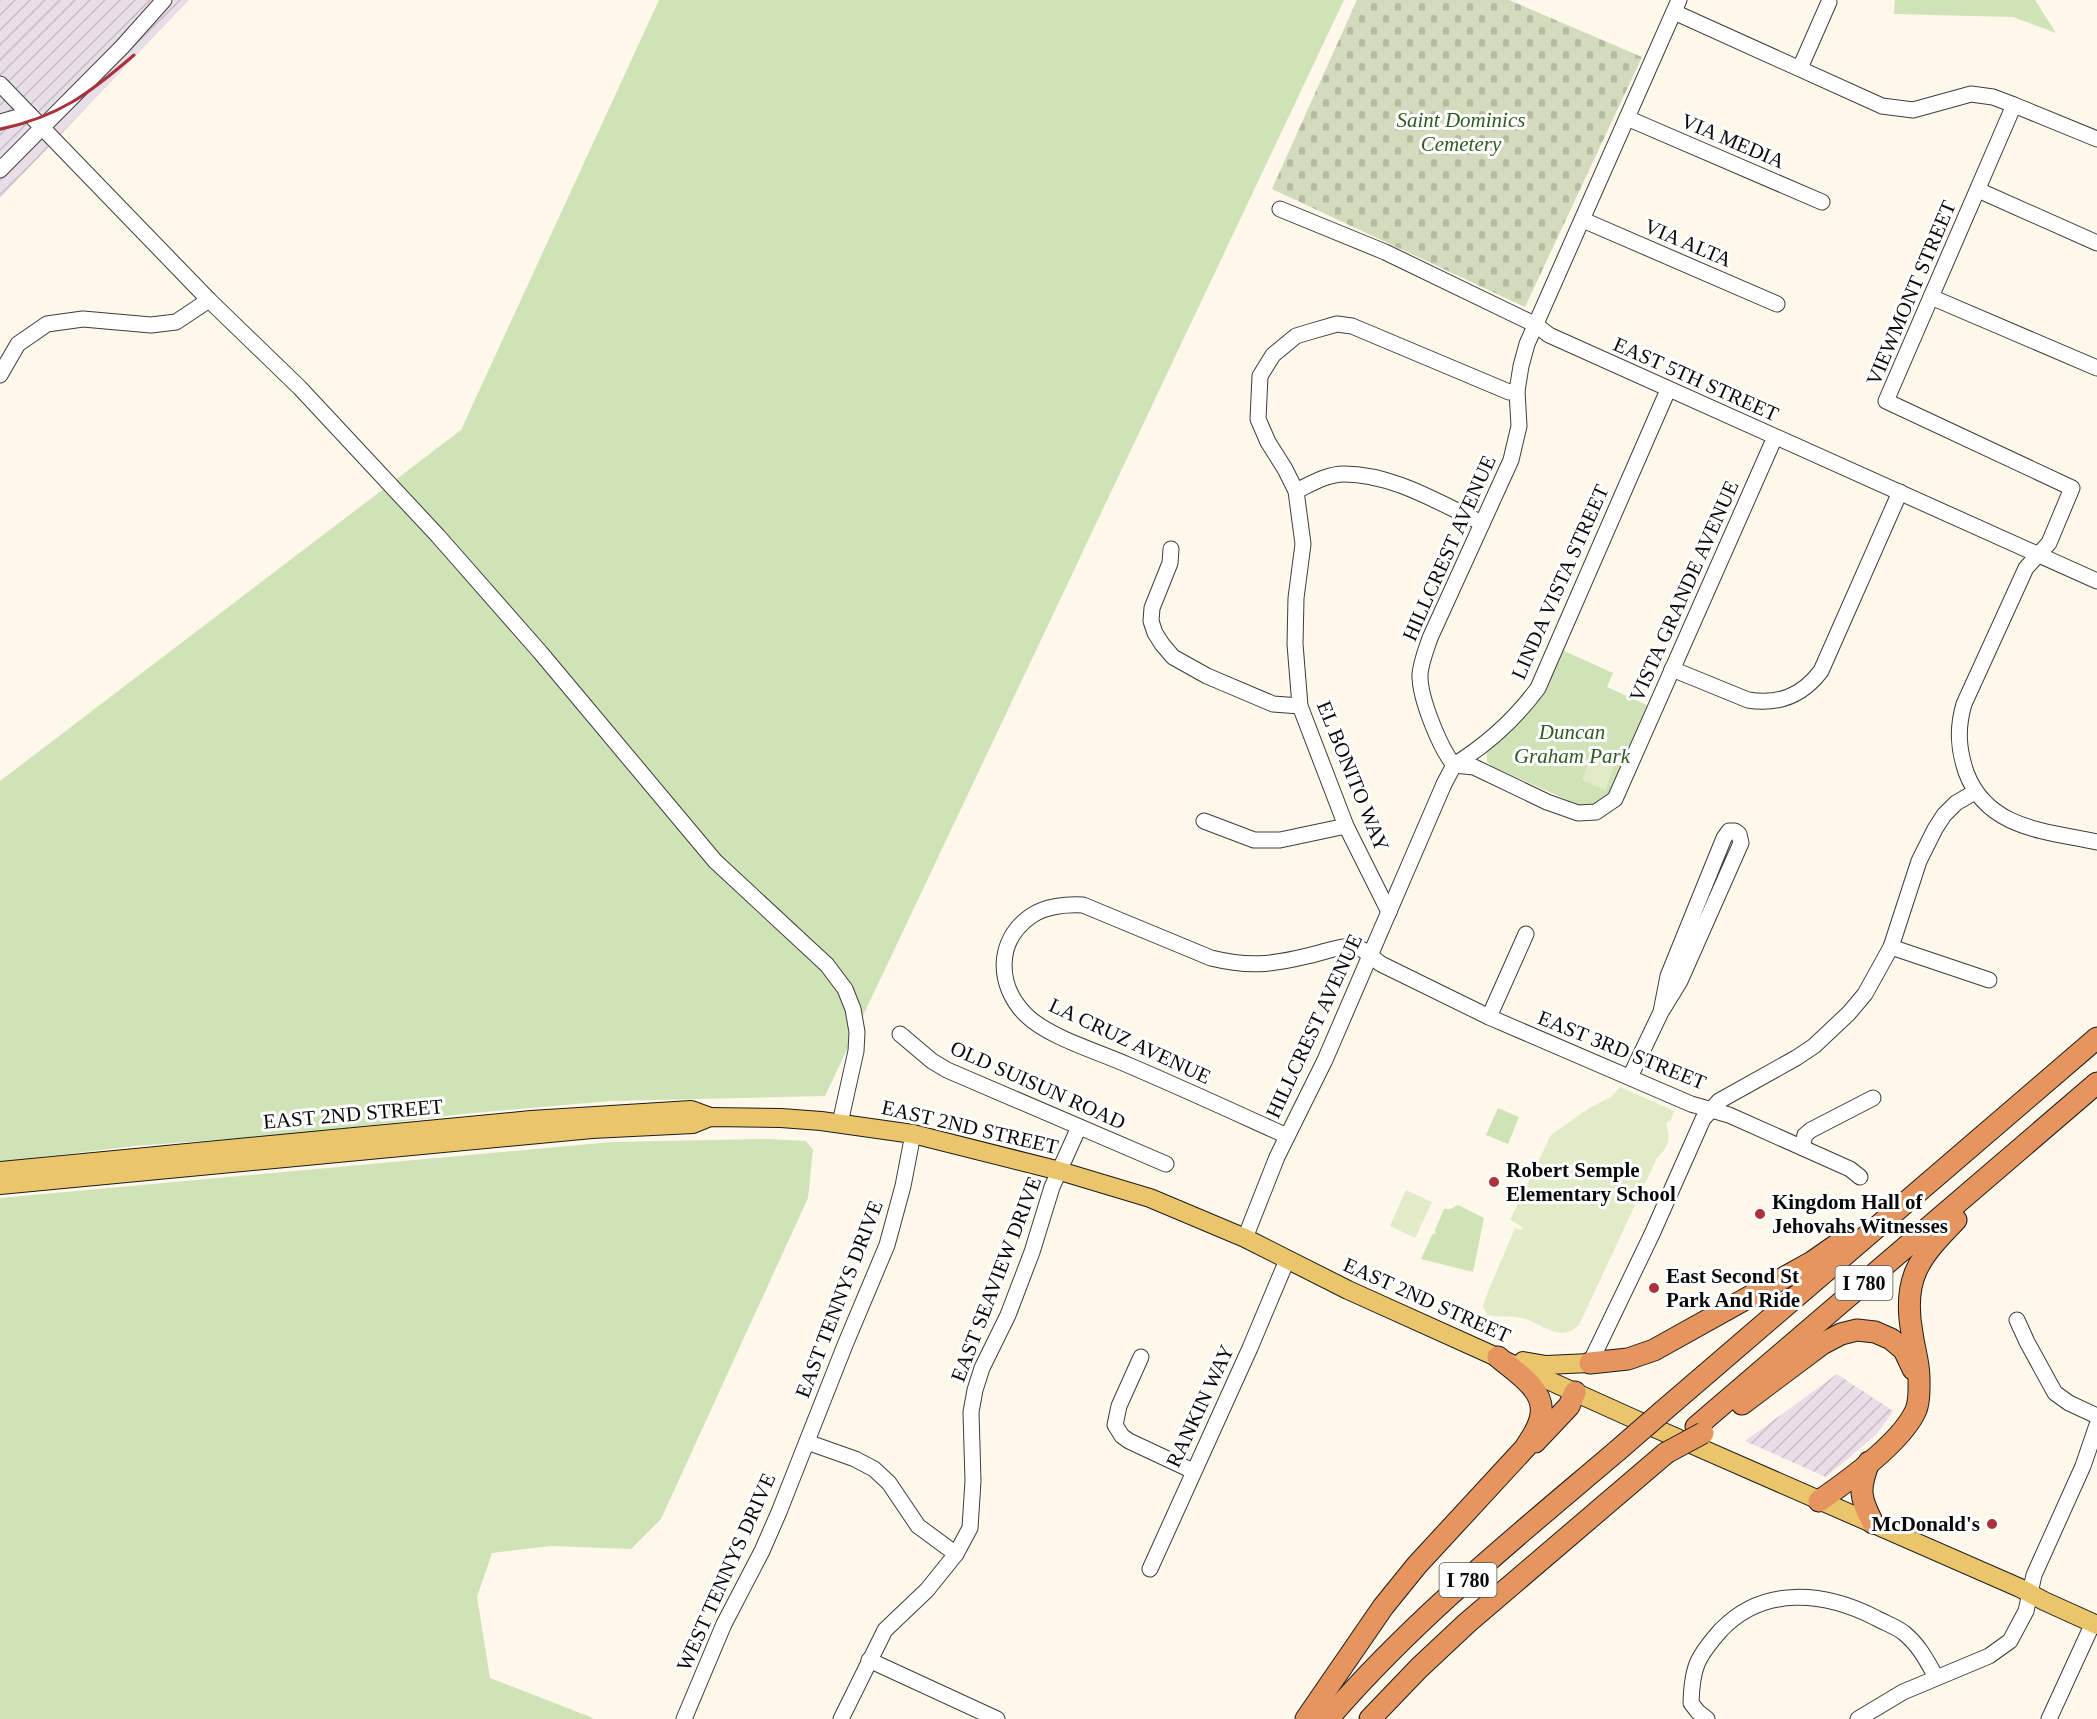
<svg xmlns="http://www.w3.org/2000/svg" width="2097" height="1719" font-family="'Times New Roman',serif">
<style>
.industrial{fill:url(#industrial-furrows)}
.green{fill:#d0e3b7}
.cemetery{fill:url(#cemetery-stones)}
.pitch{fill:#e1ebc8}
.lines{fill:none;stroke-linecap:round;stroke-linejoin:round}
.minor-casing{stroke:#3d3d3d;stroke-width:17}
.major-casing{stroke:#1b1b1b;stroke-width:20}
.highway-casing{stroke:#1b1b1b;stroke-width:23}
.minor{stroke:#fff;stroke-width:15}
.major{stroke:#ebc56b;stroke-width:18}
.highway{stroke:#e6955e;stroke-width:21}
.rail{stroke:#ab313d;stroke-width:3}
.highway-bridge-casing{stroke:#1b1b1b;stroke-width:23;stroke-linecap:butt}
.highway-bridge{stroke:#e6955e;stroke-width:21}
.poi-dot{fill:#ab313d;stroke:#fff;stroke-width:2}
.labels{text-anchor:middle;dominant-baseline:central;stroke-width:6;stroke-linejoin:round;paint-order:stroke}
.shield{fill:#fff;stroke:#545454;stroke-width:1.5}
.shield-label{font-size:20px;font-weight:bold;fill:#0a0a0a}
.park-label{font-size:21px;font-style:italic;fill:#305a22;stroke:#fff}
.street-label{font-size:21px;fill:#0a0a0a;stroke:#fff}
.poi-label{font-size:21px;font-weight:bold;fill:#0a0a0a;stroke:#fff;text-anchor:start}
</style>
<defs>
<pattern id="industrial-furrows" width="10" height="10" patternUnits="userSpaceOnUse" patternTransform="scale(1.5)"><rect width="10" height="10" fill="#e7dee8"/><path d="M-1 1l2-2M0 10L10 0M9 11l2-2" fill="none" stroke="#c5bdc6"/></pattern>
<pattern id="cemetery-stones" width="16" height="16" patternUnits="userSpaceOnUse" patternTransform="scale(1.5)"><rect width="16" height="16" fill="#d3dbbd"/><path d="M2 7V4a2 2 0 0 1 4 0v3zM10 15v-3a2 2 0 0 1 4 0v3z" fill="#b4bba1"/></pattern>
</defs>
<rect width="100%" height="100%" fill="#fdf8e9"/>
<!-- industrial -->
<g class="industrial">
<polygon points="0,0 189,0 0,198"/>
<polygon points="1837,1374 1893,1411 1877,1434 1826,1477 1745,1441"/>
</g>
<!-- green -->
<g class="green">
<polygon points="659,0 1344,0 825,1096 610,1101 463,1114 298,1134 134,1146 0,1162 0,781 461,430"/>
<polygon points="1895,0 2035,0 2056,33 2013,17 1894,14"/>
<polygon points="1562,650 1613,673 1607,687 1647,705 1609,794 1596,804 1588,806 1579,805 1493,767 1487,762 1487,753 1490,747 1534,707"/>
<polygon points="1498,1108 1519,1117 1508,1144 1486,1135"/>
<polygon points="766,1139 806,1141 813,1150 808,1198 661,1519 631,1549 551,1546 492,1553 477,1597 490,1678 593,1718 592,1719 0,1719 0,1198 612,1142"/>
<polygon points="1458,1205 1484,1218 1473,1272 1421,1259 1432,1235 1436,1233 1435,1230 1444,1209 1450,1209"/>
</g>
<!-- cemetery -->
<polygon class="cemetery" points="1357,0 1509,0 1642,57 1525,307 1272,189"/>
<!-- pitch -->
<g class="pitch">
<polygon points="1591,757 1614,766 1605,790 1582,780"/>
<path d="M1620 1087 1674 1111 1671 1120 1666 1123C1671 1138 1669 1147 1657 1158L1579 1325C1559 1344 1543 1323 1522 1318 1512 1315 1499 1318 1488 1315L1483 1307 1485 1299 1515 1228 1521 1230 1523 1227 1510 1220 1551 1135 1588 1109 1612 1096Z"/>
<polygon points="1406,1190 1432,1202 1415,1238 1390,1226"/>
</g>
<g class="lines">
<!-- minor casing -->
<g class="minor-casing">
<g id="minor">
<polyline points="1674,12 1882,106 1913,110 1971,94 1993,97 2014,105 2097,139"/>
<polyline points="1800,68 1829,2"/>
<polyline points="0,84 209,300 300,388 438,536 540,652 715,861 827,965 845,989 853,1009 857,1032 856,1051 840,1123"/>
<path d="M2014 105 1886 401 2072 488 2049 543 2026 568 1964 704C1957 728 1958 748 1966 772 1987 829 2045 831 2097 842"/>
<polyline points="1627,118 1822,202"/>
<polyline points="0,122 29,114"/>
<polyline points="0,170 122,47 164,0"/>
<polyline points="1978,190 2097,243"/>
<polyline points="1280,209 1385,252 1536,325 1549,335 2097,581"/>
<polyline points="1583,220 1777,304"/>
<polyline points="1931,297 2097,368"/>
<polyline points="0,375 18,344 47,324 83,319 151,325 176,322 209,300"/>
<path d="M1296 491C1311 484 1327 474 1344 474 1393 474 1439 503 1482 523"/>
<polyline points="1171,549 1170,563 1152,608 1151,621 1155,633 1162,644 1173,657 1207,676 1273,704 1300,706"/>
<path d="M1672 669 1748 700C1779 705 1802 696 1821 671L1900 492"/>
<polyline points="1454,765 1474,767 1547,802 1578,813 1596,812 1615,799 1775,437"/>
<path d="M1454 765C1486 745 1516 718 1538 688L1668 390"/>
<polyline points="1204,821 1254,840 1280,840 1346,826"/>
<polyline points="1389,912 1346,826 1300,706 1295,644 1296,598 1303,544 1296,491 1285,469 1268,442 1258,419 1260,376 1273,355 1296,336 1309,332 1337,324 1352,326 1509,392 1517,391"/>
<polyline points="1891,947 1989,980"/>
<polyline points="1489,1017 1526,934"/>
<polyline points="900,1034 932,1061 947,1070 1166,1164"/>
<polyline points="1630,1077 1661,1012 1680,981 1741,843 1739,834 1735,831 1729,831 1724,838 1715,860 1668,976 1661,1012"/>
<path d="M1287 1136C1234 1112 1182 1088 1128 1065 1099 1052 1048 1037 1026 1015 997 986 995 941 1031 916 1045 906 1067 904 1083 905L1211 958C1248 967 1270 965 1307 956 1322 953 1338 946 1353 946L1363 950 1381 964 1489 1017 1691 1104 1729 1115 1850 1169 1860 1177"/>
<polyline points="1802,1147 1805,1135 1811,1130 1873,1098"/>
<path d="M1245 1238 1277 1157 1325 1060 1444 784 1454 765C1440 748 1419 697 1420 674 1421 662 1426 650 1430 638L1511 460 1519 426 1517 391 1521 366 1527 344 1679 0"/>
<polyline points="2017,1320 2027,1342 2055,1393 2069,1403 2097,1416"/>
<polyline points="1141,1357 1119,1406 1115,1425 1122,1436 1129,1441 1193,1471"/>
<polyline points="1590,1363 1652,1234 1703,1119 1719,1101 1796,1058 1814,1046 1849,1013 1865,994 1891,947 1919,861 1935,829 1944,815 1956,803 1975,792"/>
<polyline points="807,1442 855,1459 874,1469 889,1483 918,1526 956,1554"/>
<polyline points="1150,1569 1250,1348 1287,1260"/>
<polyline points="869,1660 997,1719"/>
<polyline points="684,1719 724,1624 762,1551 779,1512 845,1345 887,1245 903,1186 913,1134"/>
<polyline points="841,1719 885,1630 927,1590 956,1554 970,1528 973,1481 971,1412 975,1390 982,1368 1008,1315 1032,1252 1052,1187 1079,1127"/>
<path d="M1707 1719 1698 1712 1691 1703C1692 1667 1697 1657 1721 1630 1764 1585 1825 1592 1876 1618 1885 1623 1897 1627 1904 1633 1919 1645 1927 1661 1936 1677"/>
<polyline points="1858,1719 1903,1692 1989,1656 2010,1641 2026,1611 2034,1575 2083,1466 2097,1425"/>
<polyline points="2049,1719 2093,1623"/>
</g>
</g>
<!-- major casing -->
<g class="major-casing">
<g id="major">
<polyline points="0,1171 531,1120 691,1110 710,1117"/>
<polyline points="0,1185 592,1129 693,1124 710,1117 781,1118 821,1121 913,1134 1060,1171 1150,1198 1245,1238 1348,1290 1643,1423 2020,1588 2044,1601 2097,1625"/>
<polyline points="1523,1361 1546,1365 1590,1363"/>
</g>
</g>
<!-- highway casing -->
<g class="highway-casing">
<g id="highway">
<polyline points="1590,1363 1628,1359 1654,1350 1812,1262 1845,1239"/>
<polyline points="1742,1404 1822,1344 1841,1334 1857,1330 1875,1332 1891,1339 1904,1350 1913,1369"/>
<polyline points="1663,1411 2097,1038"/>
<polyline points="1696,1427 2097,1083"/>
<polyline points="1535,1442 1569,1406 1575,1392"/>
<path d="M1869 1462C1859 1488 1859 1497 1873 1523"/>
<path d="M1819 1501C1848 1481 1902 1442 1916 1410 1920 1400 1919 1389 1919 1378 1919 1362 1914 1349 1912 1333 1902 1278 1919 1258 1956 1220"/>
<path d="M1306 1719 1383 1607 1417 1565 1525 1448C1531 1438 1540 1427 1541 1414 1545 1389 1514 1371 1498 1357"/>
<path d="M1328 1719C1414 1619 1517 1536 1617 1451"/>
<polyline points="1370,1719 1419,1668 1467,1623 1666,1453"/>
</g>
</g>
<!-- minor -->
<use href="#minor" class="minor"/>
<!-- major -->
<use href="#major" class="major"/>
<!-- highway -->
<use href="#highway" class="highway"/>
<!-- rail -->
<path class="rail" d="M0 129C59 117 90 93 134 55"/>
<!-- highway-bridge casing -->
<g class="highway-bridge-casing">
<g id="highway-bridge">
<polyline points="1617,1451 1663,1411"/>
<polyline points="1666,1453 1703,1433"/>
</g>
</g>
<!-- highway-bridge -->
<use href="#highway-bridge" class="highway-bridge"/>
</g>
<!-- markers -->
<g class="poi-dot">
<circle cx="1494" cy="1182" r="6"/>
<circle cx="1760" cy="1214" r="6"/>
<circle cx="1654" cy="1288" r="6"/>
<circle cx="1992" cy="1524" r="6"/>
</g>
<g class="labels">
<!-- shield labels -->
<g class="shield">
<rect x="1835.5" y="1266" width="57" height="34" rx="4.5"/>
<rect x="1439.5" y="1563" width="57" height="34" rx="4.5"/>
</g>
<g class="shield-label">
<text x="1864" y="1283">I 780</text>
<text x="1468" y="1580">I 780</text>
</g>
<!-- park labels -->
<g class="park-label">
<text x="1461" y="120">Saint Dominics<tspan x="1461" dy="24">Cemetery</tspan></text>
<text x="1572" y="732">Duncan<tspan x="1572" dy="24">Graham Park</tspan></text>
</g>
<!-- street labels -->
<g class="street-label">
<text transform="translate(1733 141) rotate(23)">VIA MEDIA</text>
<text transform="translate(1688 243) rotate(23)">VIA ALTA</text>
<text transform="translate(1911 293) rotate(-67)">VIEWMONT STREET</text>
<text transform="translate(1696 379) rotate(24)">EAST 5TH STREET</text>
<text transform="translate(1449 548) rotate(-66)">HILLCREST AVENUE</text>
<text transform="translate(1560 582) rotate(-66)">LINDA VISTA STREET</text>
<text transform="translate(1684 591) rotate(-66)">VISTA GRANDE AVENUE</text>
<text transform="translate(1353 776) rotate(68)">EL BONITO WAY</text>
<text transform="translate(1314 1026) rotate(-65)">HILLCREST AVENUE</text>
<text transform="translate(1130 1041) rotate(25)">LA CRUZ AVENUE</text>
<text transform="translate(1622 1050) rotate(22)">EAST 3RD STREET</text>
<text transform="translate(1038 1085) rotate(24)">OLD SUISUN ROAD</text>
<text transform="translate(353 1114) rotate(-5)">EAST 2ND STREET</text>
<text transform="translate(970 1127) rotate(13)">EAST 2ND STREET</text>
<text transform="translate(996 1279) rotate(-69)">EAST SEAVIEW DRIVE</text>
<text transform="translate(839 1299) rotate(-69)">EAST TENNYS DRIVE</text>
<text transform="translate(1427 1300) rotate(24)">EAST 2ND STREET</text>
<text transform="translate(1200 1406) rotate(-65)">RANKIN WAY</text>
<text transform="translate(726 1572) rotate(-66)">WEST TENNYS DRIVE</text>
</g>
<!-- poi labels -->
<g class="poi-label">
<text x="1506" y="1170">Robert Semple<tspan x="1506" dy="24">Elementary School</tspan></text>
<text x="1772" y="1202">Kingdom Hall of<tspan x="1772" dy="24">Jehovahs Witnesses</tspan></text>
<text x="1666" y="1276">East Second St<tspan x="1666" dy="24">Park And Ride</tspan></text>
<text x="1980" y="1524" text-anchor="end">McDonald's</text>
</g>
</g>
</svg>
